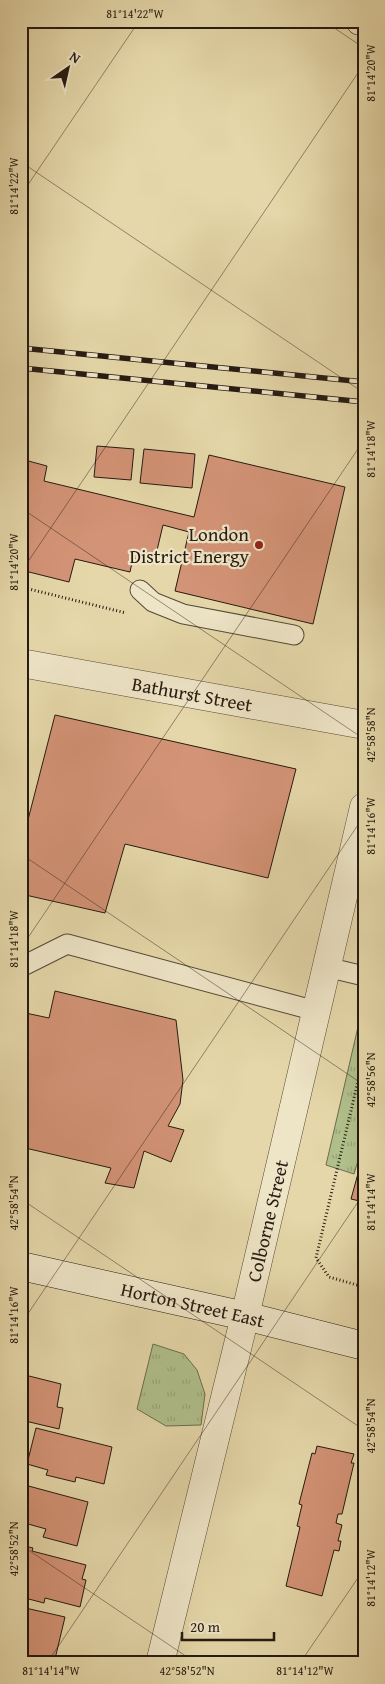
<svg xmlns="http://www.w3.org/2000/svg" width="385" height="1684" font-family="'Gentium Book Plus',serif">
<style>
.grass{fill:url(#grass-tufts);stroke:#6b6c4e}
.building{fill:#d39376;stroke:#261a12}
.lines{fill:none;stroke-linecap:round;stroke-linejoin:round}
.service-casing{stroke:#564938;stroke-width:21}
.minor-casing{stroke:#564938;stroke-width:29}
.tertiary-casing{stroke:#564938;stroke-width:29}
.secondary-casing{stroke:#261a12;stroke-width:29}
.path{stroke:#261a12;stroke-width:3;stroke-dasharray:1 2.5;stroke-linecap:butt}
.service{stroke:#eee5c7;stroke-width:19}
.minor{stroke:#eee5c7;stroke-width:28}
.tertiary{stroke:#eee5c7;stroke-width:28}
.secondary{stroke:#eee5c7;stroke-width:28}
.rail-casing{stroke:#261a12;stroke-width:5.5}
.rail{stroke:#eee5c7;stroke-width:4;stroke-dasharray:11;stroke-linecap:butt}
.ticks{fill:none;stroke:#261a12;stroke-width:1;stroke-opacity:0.45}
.poi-dot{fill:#8f2418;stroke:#eee5c7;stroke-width:2}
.labels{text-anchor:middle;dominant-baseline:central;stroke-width:4.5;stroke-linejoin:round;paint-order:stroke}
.poi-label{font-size:19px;fill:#261a12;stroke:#eee5c7;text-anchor:end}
.street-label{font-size:19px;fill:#261a12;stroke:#eee5c7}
.neatline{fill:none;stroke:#261a12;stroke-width:2}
.ticks-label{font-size:12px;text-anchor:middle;fill:#261a12}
</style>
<defs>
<pattern id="grass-tufts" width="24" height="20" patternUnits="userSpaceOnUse" patternTransform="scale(1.25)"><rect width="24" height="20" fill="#b0bf8b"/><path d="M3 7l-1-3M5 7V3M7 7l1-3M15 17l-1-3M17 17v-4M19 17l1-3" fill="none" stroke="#97a477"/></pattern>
</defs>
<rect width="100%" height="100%" fill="#e5d7a9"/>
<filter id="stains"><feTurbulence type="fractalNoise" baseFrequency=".004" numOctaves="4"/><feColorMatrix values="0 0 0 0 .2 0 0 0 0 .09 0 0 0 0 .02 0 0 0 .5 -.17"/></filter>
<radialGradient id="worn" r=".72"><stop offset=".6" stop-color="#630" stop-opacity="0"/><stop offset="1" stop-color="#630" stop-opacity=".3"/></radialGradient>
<!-- grass -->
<g class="grass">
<polygon points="364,1001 364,1154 360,1154 354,1174 326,1165"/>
<polygon points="153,1344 184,1354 197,1370 205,1394 201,1425 166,1426 137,1409"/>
</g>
<!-- building -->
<g class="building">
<polygon points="97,446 134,449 131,480 94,477"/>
<polygon points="144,449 195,454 192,488 140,483"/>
<polygon points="209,455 345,487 313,624 175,591 189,532 163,525 154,563 133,558 130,572 75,559 69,582 21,570 21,459 47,466 44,481 194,517"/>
<polygon points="55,715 296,769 268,878 125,844 105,913 21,894 21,847"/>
<polygon points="55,991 176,1020 183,1080 180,1104 168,1126 184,1130 171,1162 144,1151 134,1188 105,1183 111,1168 21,1147 21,1012 49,1018"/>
<polygon points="362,1159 364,1159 364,1202 351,1199"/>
<polygon points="21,1374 61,1384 57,1407 63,1408 59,1429 21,1420"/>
<polygon points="36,1428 112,1447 104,1484 76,1477 75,1482 46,1475 48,1470 27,1464"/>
<polygon points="317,1446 354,1454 351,1463 354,1463 342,1514 338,1514 336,1523 342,1525 338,1541 341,1541 339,1551 334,1550 322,1596 286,1586 300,1527 297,1526 302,1505 299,1504 312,1453 315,1454"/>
<polygon points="21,1484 88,1502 77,1546 43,1537 46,1529 21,1522"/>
<polygon points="21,1545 33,1548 32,1551 86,1565 82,1579 86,1580 80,1607 45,1598 44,1603 21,1597"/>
<polygon points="21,1607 65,1617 55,1659 47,1657 46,1660 21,1654"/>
</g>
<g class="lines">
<!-- service casing -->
<g class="service-casing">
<g id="service">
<polyline points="140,590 153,602 183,614 294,635"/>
<polyline points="21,967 67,944 316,1011"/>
<polyline points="326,967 364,976"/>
</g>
</g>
<!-- minor casing -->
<g class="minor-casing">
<g id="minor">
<path id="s1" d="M21 663 364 725"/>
</g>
</g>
<!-- tertiary casing -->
<g class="tertiary-casing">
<g id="tertiary">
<path id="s2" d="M160 1663 245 1316 364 807"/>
</g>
</g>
<!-- secondary casing -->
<g class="secondary-casing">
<g id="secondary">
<polyline points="360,21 364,22"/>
<path id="s3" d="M21 1266 245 1316 364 1346"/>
</g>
</g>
<!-- path -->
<g class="path">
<polyline points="21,587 126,613"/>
<polyline points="364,1056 316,1258 329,1277 364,1287"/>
</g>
<!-- service -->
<use href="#service" class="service"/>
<!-- minor -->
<use href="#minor" class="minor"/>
<!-- tertiary -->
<use href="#tertiary" class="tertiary"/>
<!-- secondary -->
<use href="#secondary" class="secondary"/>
<!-- rail casing -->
<g class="rail-casing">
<g id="rail">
<polyline points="21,348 364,382"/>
<polyline points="21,368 364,402"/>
</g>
</g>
<!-- rail -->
<use href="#rail" class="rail"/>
</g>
<!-- ticks -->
<path class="ticks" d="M324 21 364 48M21 162 364 393M21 195 139 21M21 508 364 739M21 572 364 64M21 854 364 1085M21 948 364 440M21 1199 364 1430M21 1324 364 816M21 1545 196 1663M47 1663 364 1193M300 1663 364 1569"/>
<!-- markers -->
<circle class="poi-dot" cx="259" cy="545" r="5"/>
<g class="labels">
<!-- poi labels -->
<g class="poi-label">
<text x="249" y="534">London<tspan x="249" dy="22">District Energy</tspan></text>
</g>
<!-- street labels -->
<g class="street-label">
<text stroke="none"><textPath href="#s1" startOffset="174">Bathurst Street</textPath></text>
<text stroke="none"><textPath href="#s2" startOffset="455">Colborne Street</textPath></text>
<text stroke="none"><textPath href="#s3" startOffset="176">Horton Street East</textPath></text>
</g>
</g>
<!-- margin -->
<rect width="385" height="1684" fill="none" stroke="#e5d7a9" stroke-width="55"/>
<!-- north arrow -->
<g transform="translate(68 68) rotate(34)" stroke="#eee5c7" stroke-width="4" paint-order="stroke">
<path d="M0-4L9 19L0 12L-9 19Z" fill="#261a12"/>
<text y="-8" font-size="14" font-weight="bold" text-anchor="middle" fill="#261a12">N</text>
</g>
<!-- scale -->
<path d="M182 1632v8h92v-8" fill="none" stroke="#261a12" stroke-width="2.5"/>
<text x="190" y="1632" font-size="15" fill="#261a12" stroke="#eee5c7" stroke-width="4" paint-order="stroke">20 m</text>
<rect x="28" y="28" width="330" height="1628" class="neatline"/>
<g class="ticks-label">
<text x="135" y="18">81°14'22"W</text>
<text transform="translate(371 73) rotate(-90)" y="4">81°14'20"W</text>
<text transform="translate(14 186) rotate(-90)" y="4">81°14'22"W</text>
<text transform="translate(371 449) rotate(-90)" y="4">81°14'18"W</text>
<text transform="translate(14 562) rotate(-90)" y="4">81°14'20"W</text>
<text transform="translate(371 735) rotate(-90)" y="4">42°58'58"N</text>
<text transform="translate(371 826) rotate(-90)" y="4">81°14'16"W</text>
<text transform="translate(14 939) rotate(-90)" y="4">81°14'18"W</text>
<text transform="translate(371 1080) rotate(-90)" y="4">42°58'56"N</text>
<text transform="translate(371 1202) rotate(-90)" y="4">81°14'14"W</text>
<text transform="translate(14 1203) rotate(-90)" y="4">42°58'54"N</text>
<text transform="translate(14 1315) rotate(-90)" y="4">81°14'16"W</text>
<text transform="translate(371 1426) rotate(-90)" y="4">42°58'54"N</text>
<text transform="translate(14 1549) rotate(-90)" y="4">42°58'52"N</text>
<text transform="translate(371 1578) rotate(-90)" y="4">81°14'12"W</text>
<text x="51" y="1675">81°14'14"W</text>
<text x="187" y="1675">42°58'52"N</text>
<text x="305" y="1675">81°14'12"W</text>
</g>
<rect width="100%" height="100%" filter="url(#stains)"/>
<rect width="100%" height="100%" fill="url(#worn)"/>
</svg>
